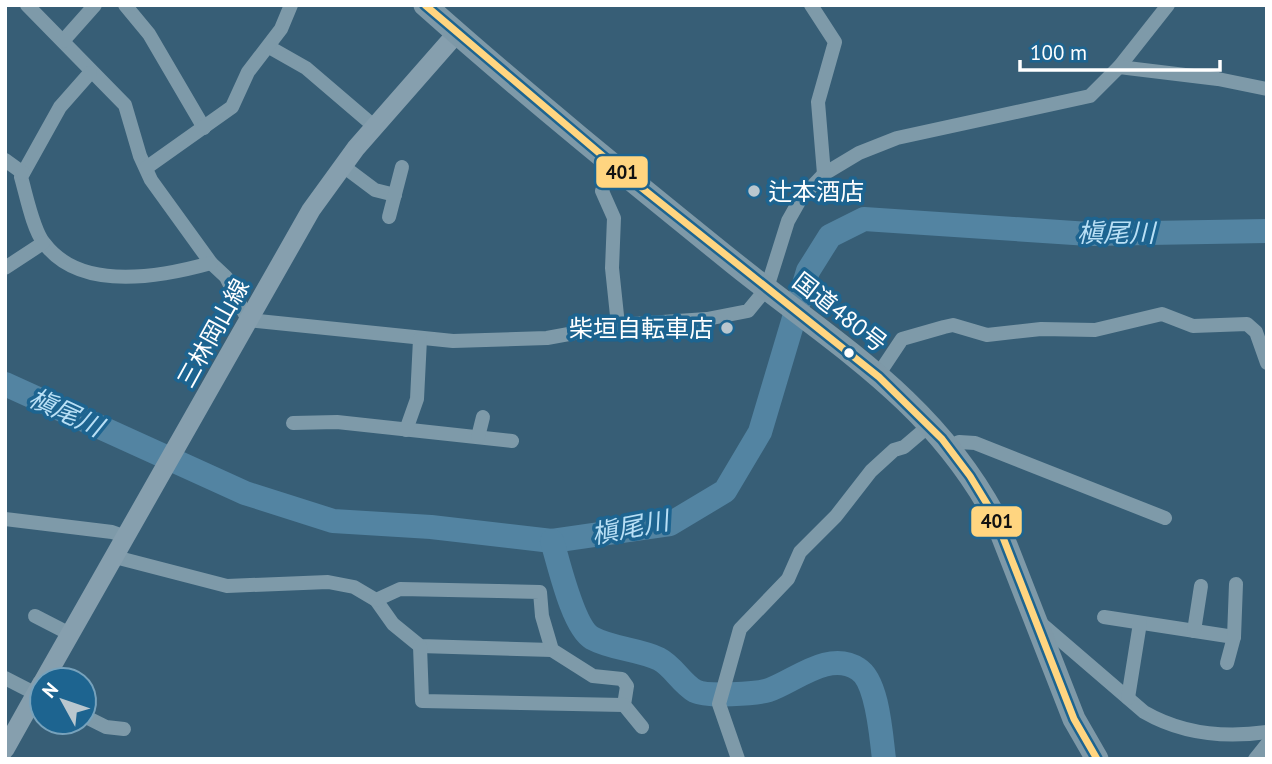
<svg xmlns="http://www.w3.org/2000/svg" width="1272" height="764" font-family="'PT Sans','Noto Sans JP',sans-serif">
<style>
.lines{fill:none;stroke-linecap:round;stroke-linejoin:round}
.river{stroke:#5384a2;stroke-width:24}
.minor{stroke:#7e9aa9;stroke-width:14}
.secondary{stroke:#869fae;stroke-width:19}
.trunk{stroke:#7e99a8;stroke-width:23}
.bus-1-casing{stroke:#1d6490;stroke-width:12}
.bus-1{stroke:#ffd580;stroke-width:7}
.poi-dot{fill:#b9c7cf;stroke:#1d6490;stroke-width:2.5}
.bus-dot{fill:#fff;stroke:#1d6490;stroke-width:2.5}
.labels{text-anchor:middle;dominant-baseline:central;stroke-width:7;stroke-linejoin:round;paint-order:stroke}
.poi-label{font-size:24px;fill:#fff;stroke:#1d6490;text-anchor:start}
.street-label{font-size:24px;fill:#fff;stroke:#1d6490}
.water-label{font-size:26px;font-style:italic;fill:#b8dff5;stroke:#1d6490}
.line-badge{stroke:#1d6490;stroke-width:2.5}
.pale-badge-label{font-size:19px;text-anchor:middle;font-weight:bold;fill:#111}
</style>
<rect width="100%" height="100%" fill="#375e76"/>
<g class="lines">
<!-- river -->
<g class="river">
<polyline points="5,384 245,493 333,521 431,527 552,541 670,524 725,491 760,432 808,271 830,236 864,219 1089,234 1267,231"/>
<path d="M552 541C559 564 573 627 592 638 612 649 638 649 659 659 673 666 681 683 695 691 707 697 756 694 769 690 795 681 829 650 858 669 878 681 881 736 884 759"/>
</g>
<!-- minor -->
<g class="minor">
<polyline points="27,5 125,105 140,156 151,180 211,263 226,277 248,320 453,341 547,338 618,325 707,319 748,311 767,288 788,221 801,198 824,174 859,153 897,138 1090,96 1119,67 1168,5"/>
<polyline points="125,5 149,34 204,128"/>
<polyline points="811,5 835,42 818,102 824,174"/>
<polyline points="63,41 95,5"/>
<polyline points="269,47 306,68 375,127"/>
<polyline points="1119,67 1218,79 1267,89"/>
<path d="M90 73 60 107 21 177C26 194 33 230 44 243 80 292 161 277 211 263"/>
<polyline points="5,160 23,173"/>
<polyline points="613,163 602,191 614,218 612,268 618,325"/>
<polyline points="343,166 375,190 395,195"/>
<polyline points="146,168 232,107 248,72 281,29 291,5"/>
<polyline points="389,217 402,167"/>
<polyline points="5,268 43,243"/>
<polyline points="878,375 902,339 944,327 953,325 987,335 1041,329 1095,330 1162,314 1193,326 1247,324 1256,332 1267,363"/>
<polyline points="293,423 337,422 512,441"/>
<polyline points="406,430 417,399 420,339"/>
<polyline points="478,437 483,417"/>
<polyline points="951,446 959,442 975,443 1165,518"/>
<polyline points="5,519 112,532 126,537"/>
<polyline points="115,557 227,586 328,582 354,587 376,600 393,624 420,646 552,650"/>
<polyline points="376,600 400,589 540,592 542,616 552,650 593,676 622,679 627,686 624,705 642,727"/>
<polyline points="35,616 70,634"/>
<polyline points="1104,617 1234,637"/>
<path d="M1037 620 1144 712C1182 734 1225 738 1267 732"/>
<polyline points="1194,631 1201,586"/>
<polyline points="420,646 422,701 624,705"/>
<polyline points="1227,663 1234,637 1236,584"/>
<polyline points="5,678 42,697"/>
<polyline points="1128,698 1140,623"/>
<polyline points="84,716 106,727 124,729"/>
<polyline points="738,759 719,704 740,629 788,579 800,552 836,516 871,471 894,450 904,447 931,424"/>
<polyline points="1255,759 1267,744"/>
</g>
<!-- secondary -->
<g class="secondary">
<polyline points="44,680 311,210 356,148 457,33"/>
<polyline points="5,749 42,683"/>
</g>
<!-- trunk -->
<path class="trunk" d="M425 5C526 95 631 180 735 264 835 344 932 400 995 517L1074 719 1097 759"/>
<!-- bus-1 casing -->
<g class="bus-1-casing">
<polyline id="bus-1" points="425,5 618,169 879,377 942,439 970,476 995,517 1074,719 1097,759"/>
</g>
<!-- bus-1 -->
<use href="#bus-1" class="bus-1"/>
</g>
<!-- markers -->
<g class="poi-dot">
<circle cx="754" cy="191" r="7"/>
<circle cx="727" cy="328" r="7"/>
</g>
<circle class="bus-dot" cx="849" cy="353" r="6"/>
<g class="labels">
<!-- poi labels -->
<g class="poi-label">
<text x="768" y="191">辻本酒店</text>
<text x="713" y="328" text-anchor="end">柴垣自転車店</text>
</g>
<!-- street labels -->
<g class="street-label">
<text transform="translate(840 312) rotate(38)">国道480号</text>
<text transform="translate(213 333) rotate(-61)">三林岡山線</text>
</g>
<!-- water labels -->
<g class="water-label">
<text x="1116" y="232">槇尾川</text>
<text transform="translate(66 412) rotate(25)">槇尾川</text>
<text transform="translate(630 527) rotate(-11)">槇尾川</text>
</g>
</g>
<g class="line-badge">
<rect x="595" y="155" width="54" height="34" rx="7" fill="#ffd580"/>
<rect x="970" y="505" width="53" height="33" rx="7" fill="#ffd580"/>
</g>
<g class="pale-badge-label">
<text x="622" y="179">401</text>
<text x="997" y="528">401</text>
</g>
<!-- border -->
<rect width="1272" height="764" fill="none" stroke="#ffffff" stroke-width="14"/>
<!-- north arrow -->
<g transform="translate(63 701) rotate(310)"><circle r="33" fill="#1d6490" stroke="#77a2bc" stroke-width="2"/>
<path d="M0-5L12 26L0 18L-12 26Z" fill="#b9c7cf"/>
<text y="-10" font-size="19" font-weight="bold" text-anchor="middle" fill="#ffffff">N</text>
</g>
<!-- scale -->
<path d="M1020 60v10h200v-10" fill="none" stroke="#ffffff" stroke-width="3.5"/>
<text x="1030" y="60" font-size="21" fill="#ffffff" stroke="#1d6490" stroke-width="5" paint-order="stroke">100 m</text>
</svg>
